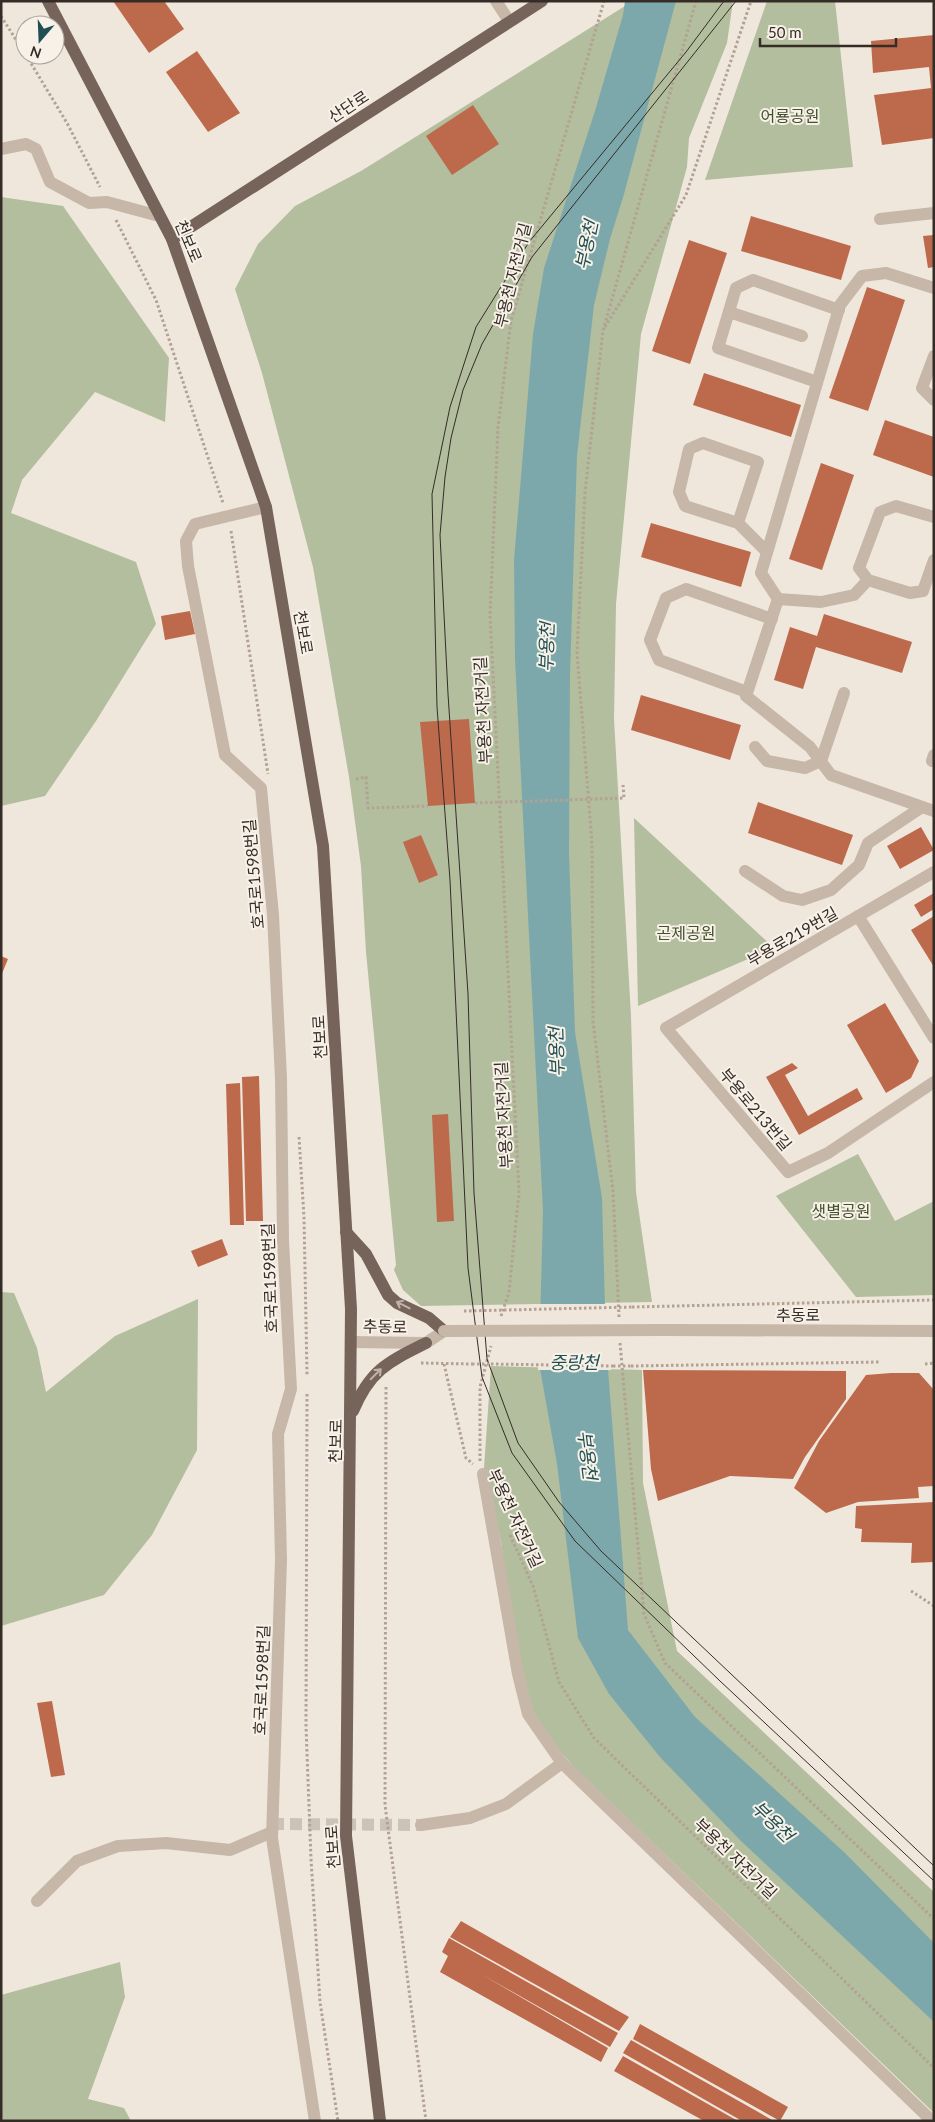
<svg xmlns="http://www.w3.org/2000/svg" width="935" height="2122" font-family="Lato,'Noto Sans KR',sans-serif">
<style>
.green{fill:#b2be9d}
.water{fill:#7da8ab}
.pier{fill:#f0e7dc}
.building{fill:#bd6a4c}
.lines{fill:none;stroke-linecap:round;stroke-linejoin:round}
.minor-tunnel{stroke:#cbc2b8;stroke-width:12;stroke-dasharray:12 6;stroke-linecap:butt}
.path{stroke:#b3a193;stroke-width:3;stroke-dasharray:2.5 2.5;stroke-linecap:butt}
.minor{stroke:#c7b7a8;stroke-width:12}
.major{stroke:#76645a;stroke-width:12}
.tram{stroke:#352c28;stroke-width:1}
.path-bridge{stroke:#b3a193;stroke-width:3;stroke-dasharray:2.5 2.5;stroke-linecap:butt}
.minor-bridge{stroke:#c7b7a8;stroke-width:12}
.oneway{stroke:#beb2a8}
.labels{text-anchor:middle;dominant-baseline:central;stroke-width:4;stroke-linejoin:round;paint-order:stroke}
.street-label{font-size:16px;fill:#352c28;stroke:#f8f1e8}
.park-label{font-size:16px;fill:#43512d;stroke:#f8f1e8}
.water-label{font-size:18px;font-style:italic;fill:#204f53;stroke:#f8f1e8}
</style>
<rect width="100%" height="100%" fill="#f0e7dc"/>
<!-- green -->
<g class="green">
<polygon points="633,1 733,1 727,43 689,138 687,167 641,334 616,604 614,719 631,1016 636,1192 652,1302 421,1306 403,1290 394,1270 396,1265 366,952 361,866 349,777 313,567 262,373 235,289 258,244 295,206 361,171"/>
<polygon points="767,1 835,1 853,167 705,180"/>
<polygon points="1,197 63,206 169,358 165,422 95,392 22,480 11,513 136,562 156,624 96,721 45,796 1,806"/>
<polygon points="634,818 774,948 638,1006"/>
<polygon points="858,1154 895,1221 934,1201 934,1295 856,1297 776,1196"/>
<polygon points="1,1292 14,1293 37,1348 46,1392 115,1336 198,1299 197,1450 152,1535 104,1595 1,1626"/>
<polygon points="491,1366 642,1370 643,1483 677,1651 934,1892 934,2113 574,1767 547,1736 532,1712 514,1645 501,1541 484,1468"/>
<polygon points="120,1962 125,1997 88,2099 124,2108 131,2121 1,2121 1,1995"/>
</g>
<!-- water -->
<polygon class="water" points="625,1 676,1 624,194 610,239 594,305 577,456 570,674 569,853 575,1032 602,1198 606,1343 628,1630 695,1717 844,1852 934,1943 934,2022 741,1841 660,1757 609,1694 578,1638 557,1464 539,1363 543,1211 515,659 514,560 533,334 544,268 595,111 623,15"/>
<!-- pier -->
<polygon class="pier" points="538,1304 607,1304 611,1370 538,1370"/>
<!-- building -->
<g class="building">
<polygon points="113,1 164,1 184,29 149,53"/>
<polygon points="934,35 934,138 882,145 874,95 931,88 929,67 873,73 871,41"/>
<polygon points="197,51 240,113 208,132 166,72"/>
<polygon points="473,105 499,144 452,175 426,136"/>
<polygon points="751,216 851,246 841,280 741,251"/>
<polygon points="934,235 934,267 928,268 923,236"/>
<polygon points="689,240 727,253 690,364 652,351"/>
<polygon points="867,287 905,300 868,411 829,398"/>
<polygon points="704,373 801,405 791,437 693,405"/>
<polygon points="885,420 934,437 934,477 873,455"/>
<polygon points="821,463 854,475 822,570 789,559"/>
<polygon points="651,523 751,552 741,587 641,557"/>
<polygon points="190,611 195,634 165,640 161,616"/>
<polygon points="824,614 912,642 902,673 816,647 803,689 774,680 790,627 817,636"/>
<polygon points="641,695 741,725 730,760 631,730"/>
<polygon points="469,719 475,803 428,806 420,722"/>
<polygon points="758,802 853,835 842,865 748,833"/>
<polygon points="921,827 934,850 900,869 887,846"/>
<polygon points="421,835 438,875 419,883 403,842"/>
<polygon points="934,893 934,909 921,917 914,905"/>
<polygon points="934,916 934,967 911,930"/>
<polygon points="1,956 8,959 1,976"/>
<polygon points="885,1003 919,1061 911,1078 886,1093 847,1025"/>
<polygon points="792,1063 798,1068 785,1075 808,1116 857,1088 863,1099 799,1135 766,1077"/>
<polygon points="259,1076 263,1221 246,1221 242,1077"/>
<polygon points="240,1083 244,1225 230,1225 226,1084"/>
<polygon points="448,1114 454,1221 437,1222 432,1115"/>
<polygon points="222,1239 228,1255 198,1267 191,1251"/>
<polygon points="643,1370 846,1371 846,1399 805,1457 793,1479 730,1476 658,1501 651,1469"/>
<polygon points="891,1373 919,1373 934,1390 934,1486 918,1487 919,1498 858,1502 826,1513 794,1488 819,1441 866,1375"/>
<polygon points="934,1502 934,1562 911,1563 912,1543 861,1542 862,1529 855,1528 856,1506"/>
<polygon points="52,1701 65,1775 51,1777 37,1703"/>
<polygon points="461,1921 629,2017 619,2031 450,1937"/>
<polygon points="449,1938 618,2033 610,2047 481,1974 608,2048 601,2062 440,1972 448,1956 442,1952"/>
<polygon points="640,2024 788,2107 780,2121 633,2039"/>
<polygon points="631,2040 774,2121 742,2121 623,2053"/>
<polygon points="623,2056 738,2121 704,2121 614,2071"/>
</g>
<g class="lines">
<!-- minor-tunnel -->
<polyline class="minor-tunnel" points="272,1824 421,1825"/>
<!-- path -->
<g class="path">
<polyline points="1,16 25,54"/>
<polyline points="26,55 67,123 100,187"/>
<polyline points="116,220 156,300 223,503"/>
<polyline points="605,327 686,195 751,1"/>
<polyline points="231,531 268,774"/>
<polyline points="356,779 366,777 368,808 428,806"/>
<polyline points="299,1137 304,1217 307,1375"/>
<polyline points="632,1307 934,1300"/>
<polyline points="501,1316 509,1292 519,1192 490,615 498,427 511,321 604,1"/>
<polyline points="619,1317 613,1191 593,1021 592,844 577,652 585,492 603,331 696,1"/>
<polyline points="620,1343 644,1614 665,1663 934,1919"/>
<polyline points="421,1363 472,1364"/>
<polyline points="444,1364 466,1458 473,1464"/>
<polyline points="491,1364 613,1366"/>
<polyline points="925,1364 934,1363"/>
<polyline points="631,1366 880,1362"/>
<polyline points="386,1387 385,1805 426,2121"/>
<polyline points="307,1394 306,1726 311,1859 320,2002 338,2121"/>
<polyline points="480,1461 480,1387 491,1346"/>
<polyline points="510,1535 533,1586 559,1682 594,1738 934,2068"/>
<polyline points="911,1591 934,1606"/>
</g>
<!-- minor -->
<g class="minor">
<polyline points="496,1 509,21"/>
<polyline points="1,149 26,144 36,149 50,182 89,203 107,202 159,216"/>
<polyline points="880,219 934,213"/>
<polyline points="934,288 886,273 862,276 840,305 761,573 778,599 746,696 810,747 831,775 934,811"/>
<polyline points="729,312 802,336"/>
<polyline points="934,356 922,388 934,400"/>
<polyline points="817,382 718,348 736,288 753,280 839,310"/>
<polyline points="266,507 195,524 186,541 188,566 225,755 261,788 273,915 281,1078 283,1240 291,1389 278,1434 281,1559 272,1838 315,2121"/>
<polyline points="934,517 896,506 880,512 859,568 868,580 910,593 923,591 934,560"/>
<polyline points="738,523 685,506 679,492 689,449 703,443 758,462 738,523 767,552"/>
<polyline points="778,599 821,602 854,595 868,580"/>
<polyline points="747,692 659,660 650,640 666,598 686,589 772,619"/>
<polyline points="755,747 767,761 805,768 821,761 844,693"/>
<polyline points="932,761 934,755"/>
<polyline points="745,871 783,896 802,900 831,890 859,865 868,843 922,807"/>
<polyline points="934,872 666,1028 788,1172 828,1153 934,1082"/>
<polyline points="858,916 934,1038"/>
<polyline points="662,1330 934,1331"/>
<polyline points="351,1342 426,1343 444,1331"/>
<polyline points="483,1474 518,1674 528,1714 562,1763"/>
<polyline points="421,1825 470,1818 506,1804 562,1763 932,2121"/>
<polyline points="37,1901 77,1861 118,1846 166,1843 230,1850 272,1832"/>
</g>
<!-- major -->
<g class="major">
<polyline points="48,1 172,239 266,507 323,846 351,1309 346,1836 380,2121"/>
<polyline points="172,239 542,1"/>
<polyline points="346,1232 366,1254 388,1295 397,1303 429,1318 444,1331"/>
<path d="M353 1411C370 1370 388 1362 426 1343"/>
</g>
<!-- tram -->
<g class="tram">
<polyline points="724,1 686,52 529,242 476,327 450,407 432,494 437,707 450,880 468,1268 482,1377 512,1453 575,1541 720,1681 934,1881"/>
<polyline points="736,1 532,257 482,344 463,390 451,438 445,477 440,535 448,694 468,994 474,1193 487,1359 518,1443 559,1502 601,1551 934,1866"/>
</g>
<!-- path-bridge -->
<g class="path-bridge">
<polyline points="475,803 624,798 623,785"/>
<polyline points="464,1311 632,1307"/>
<polyline points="472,1364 491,1364"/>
<polyline points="613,1366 631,1366"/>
</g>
<!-- minor-bridge -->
<polyline class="minor-bridge" points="444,1331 662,1330"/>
</g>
<!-- one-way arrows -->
<defs><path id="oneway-shaft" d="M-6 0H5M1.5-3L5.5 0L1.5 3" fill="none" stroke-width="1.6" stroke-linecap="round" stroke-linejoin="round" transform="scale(1.25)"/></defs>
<g class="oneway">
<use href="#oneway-shaft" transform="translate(403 1305) rotate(-153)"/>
<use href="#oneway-shaft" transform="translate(376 1374) rotate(-45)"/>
</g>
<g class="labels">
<!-- street labels -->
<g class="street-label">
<text transform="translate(348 106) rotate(-33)">산단로</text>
<text transform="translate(189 241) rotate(67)">천보로</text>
<text transform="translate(512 275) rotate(-76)">부용천 자전거길</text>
<text transform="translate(304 632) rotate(80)">천보로</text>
<text transform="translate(482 710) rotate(-93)">부용천 자전거길</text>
<text transform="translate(253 874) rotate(-95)">호국로1598번길</text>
<text transform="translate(792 936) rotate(-30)">부용로219번길</text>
<text transform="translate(319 1037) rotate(-93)">천보로</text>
<text transform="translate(756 1109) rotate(50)">부용로213번길</text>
<text transform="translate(503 1115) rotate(-93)">부용천 자전거길</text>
<text transform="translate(269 1278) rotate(-92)">호국로1598번길</text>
<text x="798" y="1314">추동로</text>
<text transform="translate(385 1326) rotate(1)">추동로</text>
<text transform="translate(335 1441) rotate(-89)">천보로</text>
<text transform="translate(516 1518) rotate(65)">부용천 자전거길</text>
<text transform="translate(261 1680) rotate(-88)">호국로1598번길</text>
<text transform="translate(332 1847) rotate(-94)">천보로</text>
<text transform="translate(736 1858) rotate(44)">부용천 자전거길</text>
</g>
<!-- park labels -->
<g class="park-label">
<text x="790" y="115">어룡공원</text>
<text x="686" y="932">곤제공원</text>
<text x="841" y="1210">샛별공원</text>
</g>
<!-- water labels -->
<g class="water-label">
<text transform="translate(586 245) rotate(-78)">부용천</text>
<text transform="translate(546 647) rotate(-88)">부용천</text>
<text transform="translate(556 1052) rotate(-92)">부용천</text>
<text x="574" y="1362">중랑천</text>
<text transform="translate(588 1455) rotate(83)">부용천</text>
<text transform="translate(773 1821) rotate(44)">부용천</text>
</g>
</g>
<!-- border -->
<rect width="935" height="2122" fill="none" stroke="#352c28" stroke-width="5"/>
<!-- north arrow -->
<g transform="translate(40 40) rotate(199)"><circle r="24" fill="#f8f1e8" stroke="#aaa29b"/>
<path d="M0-4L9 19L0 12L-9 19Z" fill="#204f53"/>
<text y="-8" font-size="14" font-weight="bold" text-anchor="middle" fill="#352c28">N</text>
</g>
<!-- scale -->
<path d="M760 38v8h136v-8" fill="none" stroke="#352c28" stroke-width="2.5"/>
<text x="768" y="38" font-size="15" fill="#352c28" stroke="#f8f1e8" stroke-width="4" paint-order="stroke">50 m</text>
</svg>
